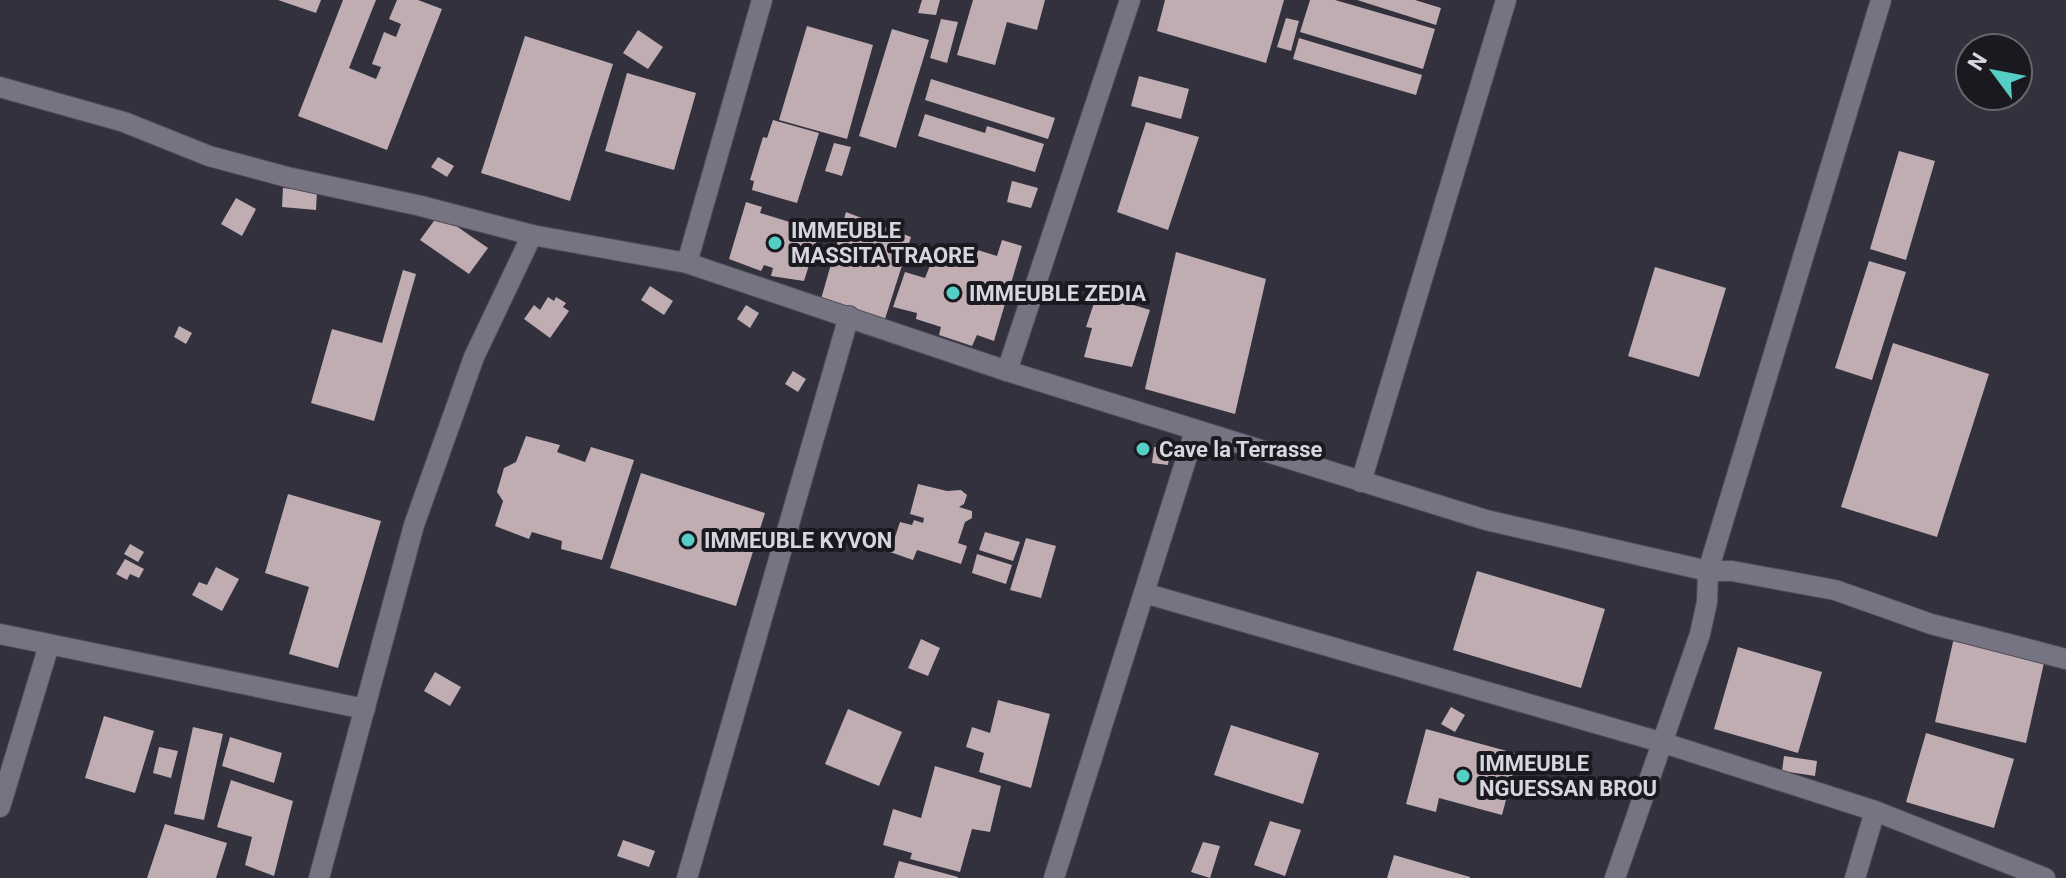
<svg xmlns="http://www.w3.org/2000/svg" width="2066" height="878" font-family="Roboto,sans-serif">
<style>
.building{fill:#bfadb2}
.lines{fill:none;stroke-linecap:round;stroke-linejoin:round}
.street-casing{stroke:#4f4d58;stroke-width:22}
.street{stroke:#767483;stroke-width:20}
.poi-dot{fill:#55cec5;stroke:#1a191f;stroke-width:3}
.labels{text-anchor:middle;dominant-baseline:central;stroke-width:8;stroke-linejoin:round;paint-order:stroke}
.poi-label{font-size:22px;font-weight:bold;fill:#d7d6de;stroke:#1a191f;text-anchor:start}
</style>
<rect width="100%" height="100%" fill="#32313d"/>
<!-- building -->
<g class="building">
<polygon points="278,0 321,0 316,13"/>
<polygon points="343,0 376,0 349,68 376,79 381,67 372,64 384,32 396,37 401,24 389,19 397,0 418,0 442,9 387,150 298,116"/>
<polygon points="922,0 940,0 936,15 918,13"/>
<polygon points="973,0 1045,0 1037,30 1007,22 995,65 957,55"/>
<polygon points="1165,0 1284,0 1266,63 1157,31"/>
<polygon points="1310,0 1335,0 1435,29 1423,69 1300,32"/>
<polygon points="1357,0 1415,0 1441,8 1436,25"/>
<polygon points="1286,18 1299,21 1291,51 1277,47"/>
<polygon points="941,19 958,22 947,63 930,58"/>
<polygon points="807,26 873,45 847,139 779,120"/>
<polygon points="892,29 929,40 896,148 859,136"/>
<polygon points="638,30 663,47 648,69 623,53"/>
<polygon points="525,36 613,64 570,201 481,173"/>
<polygon points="1299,38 1422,75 1416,95 1293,59"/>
<polygon points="627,73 696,93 674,170 605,151"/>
<polygon points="1139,76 1189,89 1181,119 1131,106"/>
<polygon points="931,79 1055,118 1048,139 925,100"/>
<polygon points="925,114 985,133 987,126 1044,144 1035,172 918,136"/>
<polygon points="773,120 819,133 797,203 752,190 754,181 750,180 763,137 767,138"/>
<polygon points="1146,122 1199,137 1168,230 1117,212"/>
<polygon points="834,143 851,147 842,176 825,171"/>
<polygon points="1899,151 1935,161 1906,260 1870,249"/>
<polygon points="438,157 454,166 447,177 431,167"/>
<polygon points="1012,181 1038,188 1031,208 1007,202"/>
<polygon points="283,188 317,191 316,210 282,207"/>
<polygon points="236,198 256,209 242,236 221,224"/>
<polygon points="746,202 762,207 760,213 806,227 809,219 822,224 804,281 771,276 773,268 764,265 761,271 729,259"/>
<polygon points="846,212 911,237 885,319 821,299"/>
<polygon points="439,214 488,248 469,274 420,240"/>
<polygon points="1002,240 1022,246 994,341 977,335 972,346 939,335 941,327 916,319 917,313 893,307 905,272 925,278 935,253 963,262 968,247 997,256"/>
<polygon points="1176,252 1266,279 1235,414 1145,389"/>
<polygon points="1869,261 1906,272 1872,380 1835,368"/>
<polygon points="1655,267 1726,288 1699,377 1628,356"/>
<polygon points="403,270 416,274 374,421 311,403 332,329 382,343"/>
<polygon points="650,286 673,301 664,315 641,300"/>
<polygon points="1097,294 1150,310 1132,367 1084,357 1092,328 1086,327"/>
<polygon points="548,297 554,301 556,297 566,303 563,307 569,311 550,338 524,319 534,305 540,310"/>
<polygon points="746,305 759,313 750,328 737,319"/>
<polygon points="179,326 192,333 186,344 174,337"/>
<polygon points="1893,343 1989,374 1937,537 1841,507"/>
<polygon points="793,371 806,379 798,392 785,384"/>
<polygon points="526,436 560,445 557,452 585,462 591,447 634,460 602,560 561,549 562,541 532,532 529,539 495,526 503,501 497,492 504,468 516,462"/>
<polygon points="1154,447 1170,449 1168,465 1152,463"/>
<polygon points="641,473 765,513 736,606 610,568"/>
<polygon points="918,484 947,491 961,490 967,495 964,504 959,507 972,511 972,518 965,522 958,543 967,546 961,564 917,550 913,560 890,552 900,522 912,525 914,520 923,523 924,518 910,514"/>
<polygon points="288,494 381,521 338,668 289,654 309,587 265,573"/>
<polygon points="985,532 1020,542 1013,561 979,550"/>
<polygon points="1026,538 1056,546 1041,598 1010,590"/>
<polygon points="130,544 144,552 138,562 124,554"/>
<polygon points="977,554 1012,565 1006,584 972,573"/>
<polygon points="125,559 144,569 139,578 130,574 127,580 116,574"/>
<polygon points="216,567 239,579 222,611 192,595 199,582 207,585"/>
<polygon points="1477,571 1605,609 1581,688 1453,650"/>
<polygon points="1955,633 2046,654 2026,743 1935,722"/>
<polygon points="921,639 940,648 928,676 908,668"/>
<polygon points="1738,647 1822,672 1798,753 1714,729"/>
<polygon points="435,672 461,687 450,706 424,691"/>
<polygon points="998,700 1050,714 1031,788 979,772 984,753 966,747 972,727 990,733"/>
<polygon points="1451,707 1465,715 1455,732 1441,724"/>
<polygon points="848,709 902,732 879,786 825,764"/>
<polygon points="104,716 154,731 135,793 85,778"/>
<polygon points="1231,725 1319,753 1303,804 1214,775"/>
<polygon points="193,727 223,734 204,820 174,814"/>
<polygon points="1426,729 1518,754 1502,815 1439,798 1436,812 1406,804"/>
<polygon points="1926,733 2014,759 1994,828 1906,802"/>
<polygon points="230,737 282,753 274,783 222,766"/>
<polygon points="159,747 178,751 171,778 153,773"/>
<polygon points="1784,756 1817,761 1815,776 1782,771"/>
<polygon points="935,766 1001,786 990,832 972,829 960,872 910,859 912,853 883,845 893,809 921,818"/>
<polygon points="231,780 293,801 274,876 245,865 252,837 217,827"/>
<polygon points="1270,821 1301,830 1285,876 1254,865"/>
<polygon points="165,824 227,843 216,878 147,878"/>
<polygon points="623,840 655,851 649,867 617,856"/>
<polygon points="1203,842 1220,846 1210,878 1191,872"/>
<polygon points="1394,855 1470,877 1470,878 1387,878"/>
<polygon points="899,861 958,877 958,878 894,878"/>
</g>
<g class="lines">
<!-- street casing -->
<g class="street-casing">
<g id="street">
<polyline points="1881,0 1708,571 1732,571 1835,590 1931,624 2066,659"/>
<polyline points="0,87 124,122 209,156 287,177 421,206 532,235 687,263 1007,371 1486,520 1708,571 1707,602 1700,634 1615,878"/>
<polyline points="687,263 762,0"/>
<polyline points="1007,371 1130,0"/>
<polyline points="1361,482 1506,0"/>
<polyline points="1144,593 1664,743 1875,811 2045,878"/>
<polyline points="0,634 365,709"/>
<polyline points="0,807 49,645"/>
<polyline points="319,878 414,525 474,357 532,235"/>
<polyline points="687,878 849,316"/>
<polyline points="1054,878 1195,431"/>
<polyline points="1855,878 1875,811"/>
</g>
</g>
<!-- street -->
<use href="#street" class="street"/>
</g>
<!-- markers -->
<g class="poi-dot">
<circle cx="775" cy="243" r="8"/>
<circle cx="953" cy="293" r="8"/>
<circle cx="1143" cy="449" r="8"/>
<circle cx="688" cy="540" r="8"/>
<circle cx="1463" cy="776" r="8"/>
</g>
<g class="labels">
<!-- poi labels -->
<g class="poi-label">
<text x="791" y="230">IMMEUBLE<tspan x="791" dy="25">MASSITA TRAORE</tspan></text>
<text x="969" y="293">IMMEUBLE ZEDIA</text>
<text x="1159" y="449">Cave la Terrasse</text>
<text x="704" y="540">IMMEUBLE KYVON</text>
<text x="1479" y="763">IMMEUBLE<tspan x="1479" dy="25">NGUESSAN BROU</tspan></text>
</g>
</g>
<!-- north arrow -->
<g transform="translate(1994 72) rotate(302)"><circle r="38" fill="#1a191f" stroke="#66656b" stroke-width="2"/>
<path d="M0-6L14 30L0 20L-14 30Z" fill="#55cec5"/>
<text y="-12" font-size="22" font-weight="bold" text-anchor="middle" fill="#d7d6de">N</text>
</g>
</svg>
